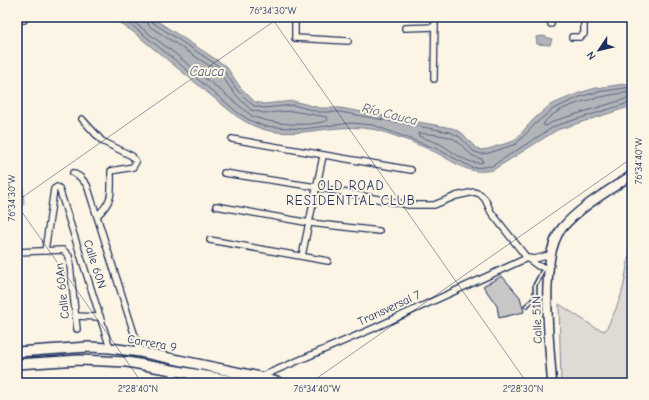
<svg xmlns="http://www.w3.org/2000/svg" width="649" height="400" font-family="'Comic Neue',sans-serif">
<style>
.green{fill:#dfdbd4;stroke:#7d8599}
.water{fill:#b2b4b8;stroke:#767f94}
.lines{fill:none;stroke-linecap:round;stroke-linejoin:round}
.shore{stroke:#576482;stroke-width:1}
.building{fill:#c8c7c6;stroke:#1b2f5e}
.lane-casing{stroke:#1b2f5e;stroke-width:5.5}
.street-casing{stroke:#1b2f5e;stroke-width:8}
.secondary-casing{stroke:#1b2f5e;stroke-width:11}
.primary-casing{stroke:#1b2f5e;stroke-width:12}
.lane{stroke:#fcf5e5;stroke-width:2.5}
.street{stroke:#fcf5e5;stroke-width:5.5}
.secondary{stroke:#fcf5e5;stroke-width:8}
.primary{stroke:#fcf5e5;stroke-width:9}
.ticks{fill:none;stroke:#1b2f5e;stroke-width:1;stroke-opacity:0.45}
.labels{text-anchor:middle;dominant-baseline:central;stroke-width:4;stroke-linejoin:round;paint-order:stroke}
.street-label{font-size:12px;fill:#1b2f5e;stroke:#fcf5e5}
.water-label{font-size:13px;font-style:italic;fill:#485779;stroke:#fcf5e5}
.neighbourhood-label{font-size:13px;letter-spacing:1px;fill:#1b2f5e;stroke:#fcf5e5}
.neatline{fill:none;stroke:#1b2f5e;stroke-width:1.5}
.ticks-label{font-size:10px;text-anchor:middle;fill:#1b2f5e}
</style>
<rect width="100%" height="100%" fill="#fcf5e5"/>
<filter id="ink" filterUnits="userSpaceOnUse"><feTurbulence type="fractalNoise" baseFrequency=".025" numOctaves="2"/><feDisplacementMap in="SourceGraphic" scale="8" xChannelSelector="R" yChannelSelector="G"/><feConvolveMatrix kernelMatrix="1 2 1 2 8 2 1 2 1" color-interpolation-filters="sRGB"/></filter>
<g filter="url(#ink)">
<!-- green -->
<g class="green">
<polygon points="17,120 24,204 17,210"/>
<path d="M632 244V383H561L559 304 596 328 605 331C615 313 624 292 626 272 628 262 629 254 632 244Z"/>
</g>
<!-- water -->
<g class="water">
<path d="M110 17H151L226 66 240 87 255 102 264 104 293 101 320 108H340L452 128 462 133 475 147 481 150 488 149 514 141 533 120 550 105 579 93 596 88 632 83V106L557 130 493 170C468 175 458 164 437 153 423 146 385 131 371 129 320 121 283 150 235 115L132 31Z"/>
<polygon points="543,36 552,39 550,45 537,44 536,37"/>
</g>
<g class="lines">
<!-- shore -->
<g class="shore">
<polyline points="117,17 134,27 170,56 237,112 249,120 263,126 303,129 351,123 373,125 437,149 473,168 492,166 555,126 632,102"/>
<path d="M127 17 173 52 252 116C271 124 309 128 328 120L327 117 292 111 264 113 251 110 234 93 219 72 149 26 145 17"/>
<polyline points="150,17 152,22 223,69 237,90 254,106 264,108 293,105 319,112 340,112 450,132 460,137 473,151 481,154 489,153 516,144 536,123 553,109 580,97 597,92 632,87"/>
<path d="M632 92C611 94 553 104 543 125L546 126 554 121 632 97"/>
<path d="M420 133C431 135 448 134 457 141 466 148 469 157 482 159L483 162C470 167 451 150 440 144 433 141 426 139 419 136L418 134Z"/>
</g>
</g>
<!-- building -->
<polygon class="building" points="502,276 520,297 524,312 499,318 497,306 483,286"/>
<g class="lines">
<!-- lane casing -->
<g class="lane-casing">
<polyline id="lane" points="526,306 535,298 535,285 544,268"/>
</g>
<!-- street casing -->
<g class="street-casing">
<g id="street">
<polyline points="295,17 295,38 348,41"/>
<polyline points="551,17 551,24"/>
<polyline points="17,19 24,20"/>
<polyline points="405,28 435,27"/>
<polyline points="572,37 580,37 584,34 584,17"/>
<polyline points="434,79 435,17"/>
<path d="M82 119 102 141 132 156 136 162 133 167 111 171C111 194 114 199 97 216"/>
<polyline points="232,139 411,170"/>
<polyline points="73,173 80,177 87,185 140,352"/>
<polyline points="224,173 316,187 409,205 434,205 456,196 474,192 480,194 485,199 491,212 527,258 538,266 547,268"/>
<polyline points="216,206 310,223 379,231"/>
<polyline points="210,240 328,261"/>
<polyline points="45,251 54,189 57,187 59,188 110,348"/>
<polyline points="17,252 63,250 69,256 77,329"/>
<polyline points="302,256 323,156"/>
<polyline points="527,258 535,259 549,255"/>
<polyline points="75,316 100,317"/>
<polyline points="260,377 372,329 527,258"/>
<polyline points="171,383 175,370"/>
<polyline points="188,383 192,374"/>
</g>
</g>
<!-- secondary casing -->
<g class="secondary-casing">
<path id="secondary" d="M552 383C550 345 538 257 562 228 581 206 608 191 632 175"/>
</g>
<!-- primary casing -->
<g class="primary-casing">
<g id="primary">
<polyline points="17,352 88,347 110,348 140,352 260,377 280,383"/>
<polyline points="17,364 80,360 127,362 245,383"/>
</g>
</g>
<!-- lane -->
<use href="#lane" class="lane"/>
<!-- street -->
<use href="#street" class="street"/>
<!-- secondary -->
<use href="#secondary" class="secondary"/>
<!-- primary -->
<use href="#primary" class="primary"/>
</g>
</g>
<!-- ticks -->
<path class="ticks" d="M271 17 527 383M17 201 280 17M17 205 142 383M310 383 632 158"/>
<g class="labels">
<!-- street labels -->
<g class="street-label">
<text transform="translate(95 264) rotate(72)">Calle 60N</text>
<text transform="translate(62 291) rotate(-96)">Calle 60An</text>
<text transform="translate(389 308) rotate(-25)">Transversal 7</text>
<text transform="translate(537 320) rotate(-92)">Calle 51N</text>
<text transform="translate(152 343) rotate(10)">Carrera 9</text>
</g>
<!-- water labels -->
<g class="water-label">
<text x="207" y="71">Cauca</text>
<text transform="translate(390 114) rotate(14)">Río Cauca</text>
</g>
<!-- neighbourhood labels -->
<g class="neighbourhood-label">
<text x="351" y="185">OLD ROAD<tspan x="351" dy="15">RESIDENTIAL CLUB</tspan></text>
</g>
</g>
<!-- margin -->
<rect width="649" height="400" fill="none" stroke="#fcf5e5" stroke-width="44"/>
<!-- north arrow -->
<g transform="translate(599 50) rotate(235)" stroke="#fcf5e5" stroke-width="3" paint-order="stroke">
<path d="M0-3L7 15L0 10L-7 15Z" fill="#1b2f5e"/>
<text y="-6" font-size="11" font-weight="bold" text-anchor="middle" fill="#1b2f5e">N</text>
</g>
<rect x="22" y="22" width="605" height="356" class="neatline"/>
<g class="ticks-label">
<text x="273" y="14">76°34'30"W</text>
<text transform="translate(638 161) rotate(-90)" y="4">76°34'40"W</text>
<text transform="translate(11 198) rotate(-90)" y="4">76°34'30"W</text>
<text x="138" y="392">2°28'40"N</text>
<text x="317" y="392">76°34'40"W</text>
<text x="523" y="392">2°28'30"N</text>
</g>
</svg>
